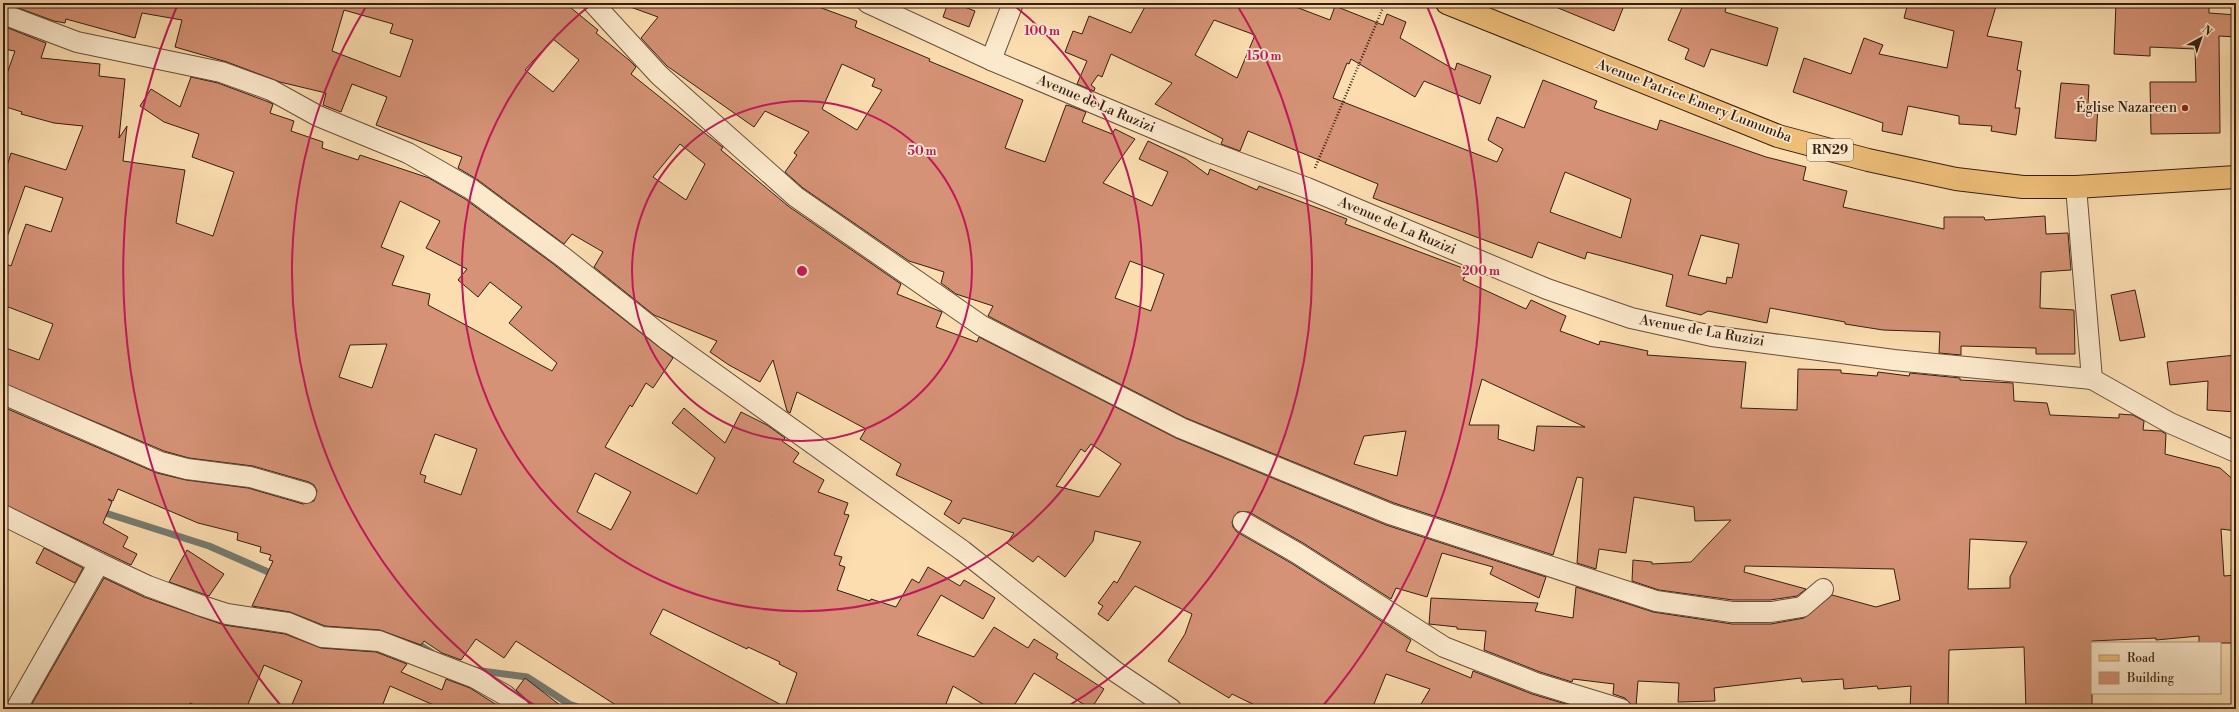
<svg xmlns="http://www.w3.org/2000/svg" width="2239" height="712" font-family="'Libre Bodoni',serif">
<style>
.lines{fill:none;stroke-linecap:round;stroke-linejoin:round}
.stream{stroke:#767c72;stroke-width:7}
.building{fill:#d59276;stroke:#361e12;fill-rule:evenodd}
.minor-casing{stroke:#674e3a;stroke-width:22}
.primary-casing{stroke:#361e12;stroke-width:24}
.path{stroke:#361e12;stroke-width:2.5;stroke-dasharray:1 2;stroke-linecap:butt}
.minor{stroke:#fce9cc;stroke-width:20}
.primary{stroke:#eebe78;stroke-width:22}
.ring{fill:none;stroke:#c2185b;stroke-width:2}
.poi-dot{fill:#8f2418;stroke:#fce9cc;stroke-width:1.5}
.labels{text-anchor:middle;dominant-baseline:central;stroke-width:3.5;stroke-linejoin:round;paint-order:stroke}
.shield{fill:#fce9cc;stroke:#715b4a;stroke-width:1}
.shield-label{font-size:13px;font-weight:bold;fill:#361e12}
.street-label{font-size:14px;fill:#361e12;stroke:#fce9cc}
.poi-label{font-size:14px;fill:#361e12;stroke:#fce9cc;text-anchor:end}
.centre{fill:#c2185b;stroke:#fce9cc;stroke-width:2}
.ring-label{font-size:12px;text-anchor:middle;font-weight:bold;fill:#c2185b;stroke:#fce9cc;stroke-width:3.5;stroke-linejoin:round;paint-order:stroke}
</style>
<rect width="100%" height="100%" fill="#fbddb0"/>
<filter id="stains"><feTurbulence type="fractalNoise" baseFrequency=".005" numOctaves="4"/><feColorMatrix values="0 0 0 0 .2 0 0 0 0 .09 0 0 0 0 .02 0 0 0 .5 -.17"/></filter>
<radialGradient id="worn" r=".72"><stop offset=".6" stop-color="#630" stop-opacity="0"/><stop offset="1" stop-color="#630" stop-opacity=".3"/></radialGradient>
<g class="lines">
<!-- stream -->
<g class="stream">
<polyline points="99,511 209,546 275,575"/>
<polyline points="412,640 432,653"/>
<polyline points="474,670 527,677 569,704 583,709"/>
</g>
</g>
<!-- building -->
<g class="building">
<path d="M5 3H565L598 30 596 33 629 60 636 67 631 74 721 146 723 147 721 150 788 206 901 284 897 294 942 312 936 327 977 342 979 337 1176 438 1386 525 1546 577 1539 598 1490 574 1493 567 1442 553 1427 597 1396 588 1391 599 1303 543 1249 512H1238L1232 522 1233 527 1237 532 1291 563 1411 640 1406 651 1471 678 1473 671 1532 694 1569 705 1568 709H1418L1430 689 1386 674 1372 709H1263L1232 694 1229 698 1168 661 1185 634 1192 614 1135 586 1108 621 1098 614 1103 606 1098 603 1114 581 1117 583 1141 542 1095 531 1093 541 1065 577 1038 556 1033 562 1007 543 1014 533 963 518 959 524 944 514 952 501 896 475 901 464 860 439 866 429 797 392 790 413 787 411 773 360 760 382 729 365 710 352 717 341 654 315 594 267 603 252 572 234 564 244 478 180 458 168 462 157 376 125 387 97 352 84 341 112 323 105 326 93 280 82 227 62 175 47 182 20 142 13 135 38 66 19 65 23 54 21ZM344 10 393 24 390 33 413 40 400 77 332 51ZM553 39 579 60 553 92 525 70ZM680 144 705 164 686 200 653 177ZM1091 444 1121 464 1099 497 1056 486 1081 449 1085 452Z"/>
<path d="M625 3H808L857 21 855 27 930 59 929 61 1023 100 1005 148 1045 162 1066 105 1070 106 1086 112 1082 122 1112 134 1115 129 1135 139 1103 183 1152 206 1168 172 1139 159 1148 141 1186 159 1208 175 1210 169 1257 190 1259 186 1347 219 1345 224 1468 270 1463 280 1526 309 1531 300 1566 316 1560 331 1599 345 1600 341 1606 342 1648 351 1647 355 1746 362 1741 408 1797 410 1798 369 1841 370V373L1877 376 1878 372 1909 376 1910 373 1960 378V380L2013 383 2014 401 2047 403 2050 415 2119 418V414L2133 415 2144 421 2143 430 2161 431 2166 434 2165 454 2220 468 2236 482V531L2221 529 2224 576 2236 575V643H2199V636L2156 640V638L2092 641V709H2026L2024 647 1949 650 1948 709H1910L1911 686 1878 689 1877 686 1844 689 1843 679 1802 682 1801 678 1714 688 1715 701 1678 702 1679 683 1638 681 1636 706H1632L1625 698 1613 694 1614 684 1573 679 1572 682 1540 672 1484 650 1486 631 1457 629V627L1429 624 1431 598 1538 603 1535 611 1573 618 1576 587 1653 612 1732 624H1771L1804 618 1832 595 1876 607 1900 600 1894 569 1745 566 1744 572 1806 589 1797 596 1770 600H1733L1659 590 1632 581 1633 560 1652 562V564L1691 562 1731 520 1695 521 1694 507 1634 497 1626 553 1599 549 1596 569 1577 563 1583 478 1577 477 1553 555 1394 503 1186 418 988 316 993 306 956 294 941 283 944 272 909 261 803 188 785 172 797 155 794 153 809 132 765 111 754 127 667 66 641 38 658 17 625 5ZM842 64 875 79 872 86 882 90 857 130 822 109ZM1130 261 1164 274 1151 311 1115 298ZM1482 379 1488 382 1585 427 1537 426 1534 451 1498 439 1499 425H1469ZM1406 431 1397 476 1354 464 1364 436ZM1970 539 2027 542 2010 577V588L1968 589Z"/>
<polygon points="948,3 954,3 975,11 969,27 943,17"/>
<path d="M1147 3H1298L1296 7 1330 20 1335 6 1383 25 1387 14 1406 22 1400 38 1455 70 1457 63 1491 76 1480 104 1424 81 1415 97 1351 59 1349 64 1347 63 1333 98 1497 162 1503 149 1488 140 1497 117 1524 128 1543 80 1597 101 1594 108 1657 130 1660 120 1766 157 1806 167 1803 180 1847 191 1843 207 1944 229V217H1984L1985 220 2045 216 2046 234 2068 233 2071 270 2041 272 2040 308 2074 310 2075 354H2036V348L1961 346V355L1939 353 1940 332 1883 330 1845 324V322L1770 308 1767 323 1708 311 1701 315 1666 306 1673 275 1587 252 1585 259 1538 242 1532 258 1373 198 1378 184 1248 131 1240 151 1221 144 1223 139 1155 104 1172 83 1111 54 1102 77 1098 75 1091 85 1095 88 1094 91 1077 84 1087 61 1065 52 1073 31 1082 34 1089 16 1131 33ZM1214 20 1255 35 1237 78 1195 55ZM1565 172 1631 199 1621 238 1550 212ZM1701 235 1739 244 1732 278 1727 277 1726 284 1688 275Z"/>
<polygon points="1546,3 1625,3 1614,31"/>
<polygon points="1684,3 1727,3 1725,12 1778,28 1767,66 1711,49 1704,67 1685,59 1689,49 1668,40"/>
<polygon points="1908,3 1997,3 1987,36 2022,42 2017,70 2021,71 2015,108 2020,108 2016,135 1991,131 1992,126 1959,124 1959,116 1908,106 1902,135 1882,131 1883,123 1793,92 1804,58 1851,74 1864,38 1883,45 1879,54 1947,68 1954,31 1904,18"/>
<polygon points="2116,3 2209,3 2209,13 2236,15 2236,37 2219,36 2220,133 2151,134 2150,82 2196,82 2195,49 2150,47 2150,56 2114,54"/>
<path d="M3 26 46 43 41 58 100 64 99 76 125 79 119 138 127 126 123 161 185 170 176 223 213 236 234 172 192 157 199 134 164 122 140 106 151 89 180 107 191 77 218 83 266 101 273 104 270 113 294 121 291 131 323 142 322 148 358 160 360 155 429 178 465 199 552 263 673 358 653 388 646 383 632 407 630 405 605 447 697 494 715 458 672 423 684 408 725 443 741 412 767 425 785 438 782 441 799 453 793 462 824 480 818 492 848 503 844 514 849 515 834 555 842 557 839 565 845 567 837 590 870 601 871 599 896 607 912 579 919 583 928 567 960 586 964 580 995 598 983 619 941 595 917 635 974 657 994 627 1028 648 1034 639 1058 654 1056 658 1104 689 1091 709 1034 673 1012 709H991L953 686 944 709H622L516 641 504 658 476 639 461 660 442 653 424 641 421 645 380 630 325 626 290 612 252 606 273 561 269 560 271 555 260 552 261 547 237 540 238 533 198 523 118 489 113 501 108 499 112 502 103 523 128 537 123 547 137 554 131 565 3 504V407L157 473 186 480 248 488 303 504 314 501 317 491 314 485 309 482 253 466 189 458 164 451 3 383V347L39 360 53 324 3 305V263L11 266 26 224 51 232 63 198 25 186 6 240 3 239V179L11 153 66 170 83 126 54 123 21 114 22 112 3 106V85L15 51 3 49ZM400 201 440 221 426 248 467 269 458 280 478 297 490 282 522 307 509 323 557 363 552 371 428 305 430 294 392 285 404 256 381 247ZM387 344 372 388 339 377 350 345ZM435 434 477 449 461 495 424 482 426 476 420 474ZM595 473 631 492 611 530 577 512ZM663 609 747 649 748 647 780 662 779 664 797 673 785 707 650 634Z"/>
<polygon points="2061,83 2089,85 2088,104 2098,105 2096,141 2055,138"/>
<polygon points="2135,290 2145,337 2120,341 2111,295"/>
<polygon points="2236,355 2236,412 2207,410 2208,381 2170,385 2167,362"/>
<polygon points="44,548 83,568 75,583 36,563"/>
<polygon points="187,550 224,574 209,596 169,582"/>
<polygon points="104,578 144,597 224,625 285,634 321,648 376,652 407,664 401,672 442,690 446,679 470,688 503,709 435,709 436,706 390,686 381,709 290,709 302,681 264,665 246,709 204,709 190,703 188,709 29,709"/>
<polygon points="525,678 565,709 531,709 528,701 516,690"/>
</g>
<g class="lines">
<!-- minor casing -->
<g class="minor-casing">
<g id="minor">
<polyline points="593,3 659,75 796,197 982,326 1181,428 1390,514 1656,601 1732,612 1771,612 1802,607 1823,589"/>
<polyline points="868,3 991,60 1210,152 1307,188 1547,289 1631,318 1712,336 1894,360 2092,379"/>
<polyline points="3,14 77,42 221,72 271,90 318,116 408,153 471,189 563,257 666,339 963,551 1116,672 1171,709"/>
<polyline points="991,60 1013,3"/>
<polyline points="2076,187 2092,379 2170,423 2236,452"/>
<polyline points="3,394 160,462 187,469 250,477 306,493"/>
<polyline points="3,515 99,563 148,586 202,606 227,614 288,623 322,637 379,641 475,678 505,695 520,709"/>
<polyline points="1243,522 1297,553 1444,647 1536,683 1621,709"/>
<polyline points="16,709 99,563"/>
</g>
</g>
<!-- primary casing -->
<g class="primary-casing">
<polyline id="primary" points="1447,3 1778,136 1868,160 1956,179 2023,187 2076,187 2236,177"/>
</g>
<!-- path -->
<polyline class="path" points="1315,168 1385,3"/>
<!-- minor -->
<use href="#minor" class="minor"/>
<!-- primary -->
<use href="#primary" class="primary"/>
</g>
<!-- distance rings -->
<g class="ring">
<circle cx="802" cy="271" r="170"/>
<path d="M1011 3A340 340 0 1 1 593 3"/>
<path d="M539 708A510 510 0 0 1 367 5M1237 5A510 510 0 0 1 1065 708"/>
<path d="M282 707A679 679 0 0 1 177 6M1427 6A679 679 0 0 1 1322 707"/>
</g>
<!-- markers -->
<circle class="poi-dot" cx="2185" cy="108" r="4"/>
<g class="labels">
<!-- shield labels -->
<rect class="shield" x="1807" y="139" width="46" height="22" rx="3"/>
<g class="shield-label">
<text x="1830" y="150">RN29</text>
</g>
<!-- street labels -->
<g class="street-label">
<text transform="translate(1694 101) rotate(21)">Avenue Patrice Emery Lumumba</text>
<text transform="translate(1096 104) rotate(23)">Avenue de La Ruzizi</text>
<text transform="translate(1397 226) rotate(23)">Avenue de La Ruzizi</text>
<text transform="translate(1702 331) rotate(10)">Avenue de La Ruzizi</text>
</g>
<!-- poi labels -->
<g class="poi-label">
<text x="2177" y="108">Église Nazareen</text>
</g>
</g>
<circle cx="802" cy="271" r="6" class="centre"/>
<g class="ring-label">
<text x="1042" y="35">100 m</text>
<text x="1264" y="60">150 m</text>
<text x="922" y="155">50 m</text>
<text x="1481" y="275">200 m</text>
</g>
<!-- margin -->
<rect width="2239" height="712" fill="none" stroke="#fbddb0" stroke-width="16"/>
<rect x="4" y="4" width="2231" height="704" fill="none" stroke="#361e12" stroke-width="2"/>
<rect x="8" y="8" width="2223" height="696" fill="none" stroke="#361e12"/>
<!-- legend -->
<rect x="2091" y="642" width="130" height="52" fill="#fce9cc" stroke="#ad9882"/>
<rect x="2099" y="655" width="20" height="6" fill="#eebe78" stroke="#ad9882"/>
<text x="2127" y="662" font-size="12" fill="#361e12">Road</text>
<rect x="2099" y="672" width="20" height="12" fill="#d59276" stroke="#ad9882"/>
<text x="2127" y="682" font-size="12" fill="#361e12">Building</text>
<!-- north arrow -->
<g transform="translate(2201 38) rotate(40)" stroke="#fce9cc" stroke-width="3" paint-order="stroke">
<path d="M0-3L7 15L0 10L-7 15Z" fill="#361e12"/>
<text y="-6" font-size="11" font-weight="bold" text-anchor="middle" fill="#361e12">N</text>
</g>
<rect width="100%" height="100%" filter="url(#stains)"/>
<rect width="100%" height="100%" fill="url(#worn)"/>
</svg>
